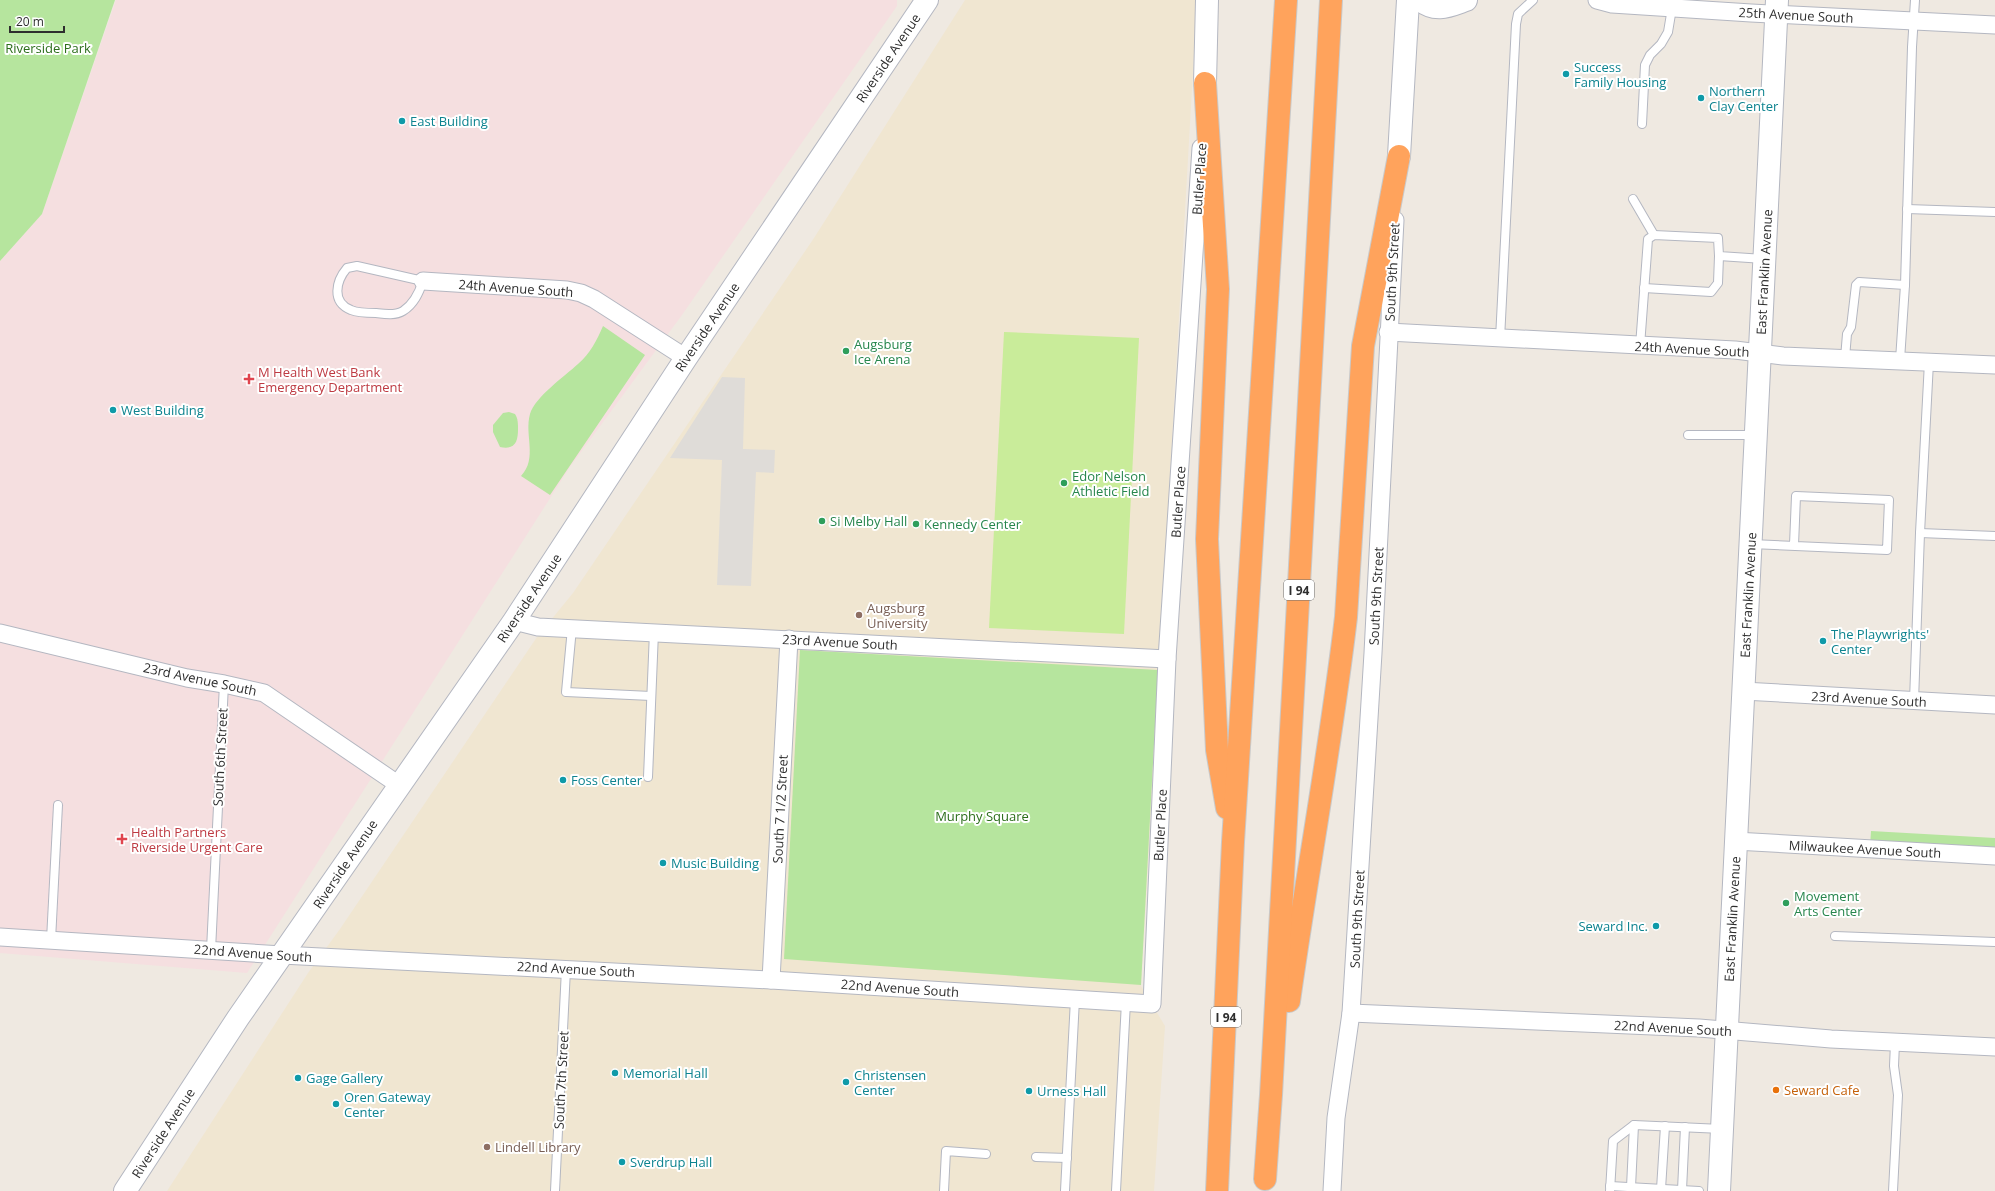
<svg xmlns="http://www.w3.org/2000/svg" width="1995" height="1191" font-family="'Open Sans',sans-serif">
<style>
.education{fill:#f0e6d1}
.medical{fill:#f5dfe0}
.green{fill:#b6e59e}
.pitch{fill:#c9ec9a}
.plaza{fill:#dfdcd8}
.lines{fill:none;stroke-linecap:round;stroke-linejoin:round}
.lane-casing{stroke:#b4b7c1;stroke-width:10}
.street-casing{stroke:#b4b7c1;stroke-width:19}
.secondary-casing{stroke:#b4b7c1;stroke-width:24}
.highway-casing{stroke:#c9c9c9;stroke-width:24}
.lane{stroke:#fff;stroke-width:8}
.street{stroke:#fff;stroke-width:17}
.secondary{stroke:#fff;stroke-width:22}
.highway{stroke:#ffa35c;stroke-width:22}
.culture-dot{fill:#0f9aa8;stroke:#fff;stroke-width:1.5}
.leisure-dot{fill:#2e9e5b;stroke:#fff;stroke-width:1.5}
.health-dot{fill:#e0444e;stroke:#fff;stroke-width:1.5}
.education-dot{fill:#8d6e63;stroke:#fff;stroke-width:1.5}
.food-dot{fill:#e8710a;stroke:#fff;stroke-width:1.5}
.labels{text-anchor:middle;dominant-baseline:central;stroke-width:4;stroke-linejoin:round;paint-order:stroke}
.shield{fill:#fff;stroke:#6d6d6d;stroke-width:1}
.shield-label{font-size:12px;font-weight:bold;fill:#2e2e2e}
.street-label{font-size:13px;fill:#2e2e2e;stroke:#fff}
.park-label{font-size:13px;fill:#2c6e1b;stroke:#fff}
.culture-label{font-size:13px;fill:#0d838f;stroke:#fff;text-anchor:start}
.leisure-label{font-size:13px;fill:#27864d;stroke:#fff;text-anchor:start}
.health-label{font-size:13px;fill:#be3a42;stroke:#fff;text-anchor:start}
.education-label{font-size:13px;fill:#785e54;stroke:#fff;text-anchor:start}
.food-label{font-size:13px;fill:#c56008;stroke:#fff;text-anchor:start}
</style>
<rect width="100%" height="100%" fill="#efe9e1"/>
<!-- education -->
<polygon class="education" points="965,0 1197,0 1141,986 1165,1026 1154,1191 167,1191 308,973 340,929 537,637 573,593 814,238"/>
<!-- medical -->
<polygon class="medical" points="116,0 897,0 897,6 682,315 570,467 247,973 0,953 0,261 42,214"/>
<!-- green -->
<g class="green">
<polygon points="0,0 115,0 42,214 0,261"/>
<path d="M603 326 645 355 550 495 521 476C538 458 524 435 530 414 535 397 565 376 578 364 590 354 597 340 603 326Z"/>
<path d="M509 412 515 414C518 419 518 423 518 429 518 442 515 450 500 447L493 432V425L503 413Z"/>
<polygon points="800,650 1158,670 1141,985 784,959"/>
<polygon points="1871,831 1995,838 1995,855 1870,848"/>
</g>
<!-- pitch -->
<polygon class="pitch" points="1004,332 1139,338 1124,634 989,628"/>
<!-- plaza -->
<polygon class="plaza" points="722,377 745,378 743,449 775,450 774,473 756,472 751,586 717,585 722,460 670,458"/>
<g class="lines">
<!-- lane casing -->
<g class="lane-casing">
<g id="lane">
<polyline points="1642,124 1645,65 1650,55 1661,44 1668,32 1672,8"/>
<polyline points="1633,199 1654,235"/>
<polyline points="1907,209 1995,212"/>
<path d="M357 266 423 281C419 293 414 304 403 311 395 316 384 314 376 313 368 313 358 313 351 310 331 302 336 281 347 268Z"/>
<polyline points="1644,288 1711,292 1718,283 1719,256"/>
<polyline points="1500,339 1516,24 1518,14 1533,0"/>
<polyline points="1640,346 1648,239 1654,235 1718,238 1719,256 1764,259"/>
<polyline points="1845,358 1847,334 1851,327 1856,285 1859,282 1905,285"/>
<polyline points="1900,360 1905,285 1912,47 1915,0"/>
<polyline points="1688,435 1755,435"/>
<polyline points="1920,533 1995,536"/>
<polyline points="1751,544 1887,550 1889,500 1796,496 1794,545"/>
<polyline points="572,628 566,692 651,696"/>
<polyline points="1914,701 1920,533 1929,362"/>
<polyline points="648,777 654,632"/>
<polyline points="1835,936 1995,942"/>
<polyline points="51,940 58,805"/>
<polyline points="211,950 224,684"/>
<polyline points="1036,1157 1067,1158"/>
<polyline points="1610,1186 1699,1191"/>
<polyline points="1631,1187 1634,1125"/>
<polyline points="1661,1189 1665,1126"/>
<polyline points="1682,1190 1685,1127"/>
<polyline points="555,1191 566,969"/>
<polyline points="944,1191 946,1151 986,1154"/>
<polyline points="1065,1191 1075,999"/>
<polyline points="1116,1191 1126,1002"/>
<polyline points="1610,1191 1613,1141 1634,1125 1722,1129"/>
<polyline points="1893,1191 1898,1095 1894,1066 1895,1043"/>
</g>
</g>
<!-- street casing -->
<g class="street-casing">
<g id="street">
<polyline points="1597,0 1612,4 1751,13 1995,25"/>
<polyline points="423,281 567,290 581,293 594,299 686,358"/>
<polyline points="1388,332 1735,350 1783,356 1995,365"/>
<polyline points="514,621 538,627 1167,659"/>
<polyline points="0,633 187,678 224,684 264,693 399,785"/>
<polyline points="1743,691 1995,705"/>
<polyline points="1735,841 1995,856"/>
<polyline points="0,937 282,955 771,980 1152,1004 1167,659 1201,148"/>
<polyline points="771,980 789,639"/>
<polyline points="1351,1013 1699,1028 1831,1039 1995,1047"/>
<polyline points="1332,1191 1336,1118 1351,1013 1373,653 1395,220"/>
</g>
</g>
<!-- secondary casing -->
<g class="secondary-casing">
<g id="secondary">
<path d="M1420 0C1436 13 1449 6 1466 0"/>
<polyline points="1205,83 1207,0"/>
<polyline points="1399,156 1408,0"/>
<polyline points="125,1191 238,1018 514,621 686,358 927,0"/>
<polyline points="1719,1191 1777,0"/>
</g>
</g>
<!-- highway casing -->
<g class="highway-casing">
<g id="highway">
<polyline points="1205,83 1218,289 1207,539 1217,750 1227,808"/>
<path d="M1289 1001C1307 873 1331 746 1346 617L1363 346 1399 156"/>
<polyline points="1265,1179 1271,1095 1331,0"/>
<polyline points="1217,1191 1233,842 1286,0"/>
</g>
</g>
<!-- lane -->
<use href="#lane" class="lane"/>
<!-- street -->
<use href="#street" class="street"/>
<!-- secondary -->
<use href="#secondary" class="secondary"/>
<!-- highway -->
<use href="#highway" class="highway"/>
</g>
<!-- markers -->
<g class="culture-dot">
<circle cx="1566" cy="74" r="4"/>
<circle cx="1701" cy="98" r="4"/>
<circle cx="402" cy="121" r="4"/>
<circle cx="113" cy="410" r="4"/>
<circle cx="1823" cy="641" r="4"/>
<circle cx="563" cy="780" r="4"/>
<circle cx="663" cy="863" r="4"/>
<circle cx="1656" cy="926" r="4"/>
<circle cx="615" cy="1073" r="4"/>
<circle cx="298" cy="1078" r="4"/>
<circle cx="846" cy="1082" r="4"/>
<circle cx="1029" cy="1091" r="4"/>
<circle cx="336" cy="1104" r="4"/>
<circle cx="622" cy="1162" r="4"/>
</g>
<g class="leisure-dot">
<circle cx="846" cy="351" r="4"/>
<circle cx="1064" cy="483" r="4"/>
<circle cx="822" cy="521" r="4"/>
<circle cx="916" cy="524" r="4"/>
<circle cx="1786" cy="903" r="4"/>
</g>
<g class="health-dot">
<path d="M247 373h4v4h4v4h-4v4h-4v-4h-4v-4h4z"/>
<path d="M120 833h4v4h4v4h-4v4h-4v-4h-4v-4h4z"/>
</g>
<g class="education-dot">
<circle cx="859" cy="615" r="4"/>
<circle cx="487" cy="1147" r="4"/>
</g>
<circle class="food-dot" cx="1776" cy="1090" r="4"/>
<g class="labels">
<!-- shield labels -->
<g class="shield">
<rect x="1284" y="580" width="30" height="20" rx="3"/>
<rect x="1211" y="1007" width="30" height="20" rx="3"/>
</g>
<g class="shield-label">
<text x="1299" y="590">I 94</text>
<text x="1226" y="1017">I 94</text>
</g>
<!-- street labels -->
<g class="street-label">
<text transform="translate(1796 15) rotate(3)">25th Avenue South</text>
<text transform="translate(888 58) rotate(-56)">Riverside Avenue</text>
<text transform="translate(1199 179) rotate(-86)">Butler Place</text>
<text transform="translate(1392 272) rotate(-87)">South 9th Street</text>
<text transform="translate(1764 272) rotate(-87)">East Franklin Avenue</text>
<text transform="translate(516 288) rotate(4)">24th Avenue South</text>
<text transform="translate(707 327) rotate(-56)">Riverside Avenue</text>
<text transform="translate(1692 349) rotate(3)">24th Avenue South</text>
<text transform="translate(1178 502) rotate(-86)">Butler Place</text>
<text transform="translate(1748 595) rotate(-87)">East Franklin Avenue</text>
<text transform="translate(1376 596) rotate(-87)">South 9th Street</text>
<text transform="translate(529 598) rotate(-56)">Riverside Avenue</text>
<text transform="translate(840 642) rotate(3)">23rd Avenue South</text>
<text transform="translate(200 679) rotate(12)">23rd Avenue South</text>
<text transform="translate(1869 699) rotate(3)">23rd Avenue South</text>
<text transform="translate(220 757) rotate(-87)">South 6th Street</text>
<text transform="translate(780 809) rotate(-87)">South 7 1/2 Street</text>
<text transform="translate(1160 825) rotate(-87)">Butler Place</text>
<text transform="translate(1865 849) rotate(3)">Milwaukee Avenue South</text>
<text transform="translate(345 864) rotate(-56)">Riverside Avenue</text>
<text transform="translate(1357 919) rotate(-87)">South 9th Street</text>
<text transform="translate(1732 919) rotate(-87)">East Franklin Avenue</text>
<text transform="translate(253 953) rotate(4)">22nd Avenue South</text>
<text transform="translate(576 969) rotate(3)">22nd Avenue South</text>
<text transform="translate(900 988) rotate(4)">22nd Avenue South</text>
<text transform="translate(1673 1028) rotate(3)">22nd Avenue South</text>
<text transform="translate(561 1080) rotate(-87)">South 7th Street</text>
<text transform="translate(163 1133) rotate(-57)">Riverside Avenue</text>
</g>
<!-- park labels -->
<g class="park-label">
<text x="48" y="48">Riverside Park</text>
<text x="982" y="816">Murphy Square</text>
</g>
<!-- culture labels -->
<g class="culture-label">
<text x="1574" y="67">Success<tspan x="1574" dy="15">Family Housing</tspan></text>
<text x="1709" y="91">Northern<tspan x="1709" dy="15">Clay Center</tspan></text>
<text x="410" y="121">East Building</text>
<text x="121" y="410">West Building</text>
<text x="1831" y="634">The Playwrights'<tspan x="1831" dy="15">Center</tspan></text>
<text x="571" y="780">Foss Center</text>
<text x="671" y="863">Music Building</text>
<text x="1648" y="926" text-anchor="end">Seward Inc.</text>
<text x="623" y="1073">Memorial Hall</text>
<text x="854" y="1075">Christensen<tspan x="854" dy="15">Center</tspan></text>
<text x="306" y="1078">Gage Gallery</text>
<text x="1037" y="1091">Urness Hall</text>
<text x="344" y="1097">Oren Gateway<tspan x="344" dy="15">Center</tspan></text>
<text x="630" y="1162">Sverdrup Hall</text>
</g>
<!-- leisure labels -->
<g class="leisure-label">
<text x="854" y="344">Augsburg<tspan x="854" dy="15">Ice Arena</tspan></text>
<text x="1072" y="476">Edor Nelson<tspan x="1072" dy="15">Athletic Field</tspan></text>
<text x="830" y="521">Si Melby Hall</text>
<text x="924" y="524">Kennedy Center</text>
<text x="1794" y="896">Movement<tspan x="1794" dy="15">Arts Center</tspan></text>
</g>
<!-- health labels -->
<g class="health-label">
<text x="258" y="372">M Health West Bank<tspan x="258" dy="15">Emergency Department</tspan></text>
<text x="131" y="832">Health Partners<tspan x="131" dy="15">Riverside Urgent Care</tspan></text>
</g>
<!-- education labels -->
<g class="education-label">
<text x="867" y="608">Augsburg<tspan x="867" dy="15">University</tspan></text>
<text x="495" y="1147">Lindell Library</text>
</g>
<!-- food labels -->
<g class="food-label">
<text x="1784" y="1090">Seward Cafe</text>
</g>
</g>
<!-- scale -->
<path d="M10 26v6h54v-6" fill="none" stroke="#2e2e2e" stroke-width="2"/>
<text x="16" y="26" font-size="12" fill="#2e2e2e" stroke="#ffffff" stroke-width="3" paint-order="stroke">20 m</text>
</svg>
